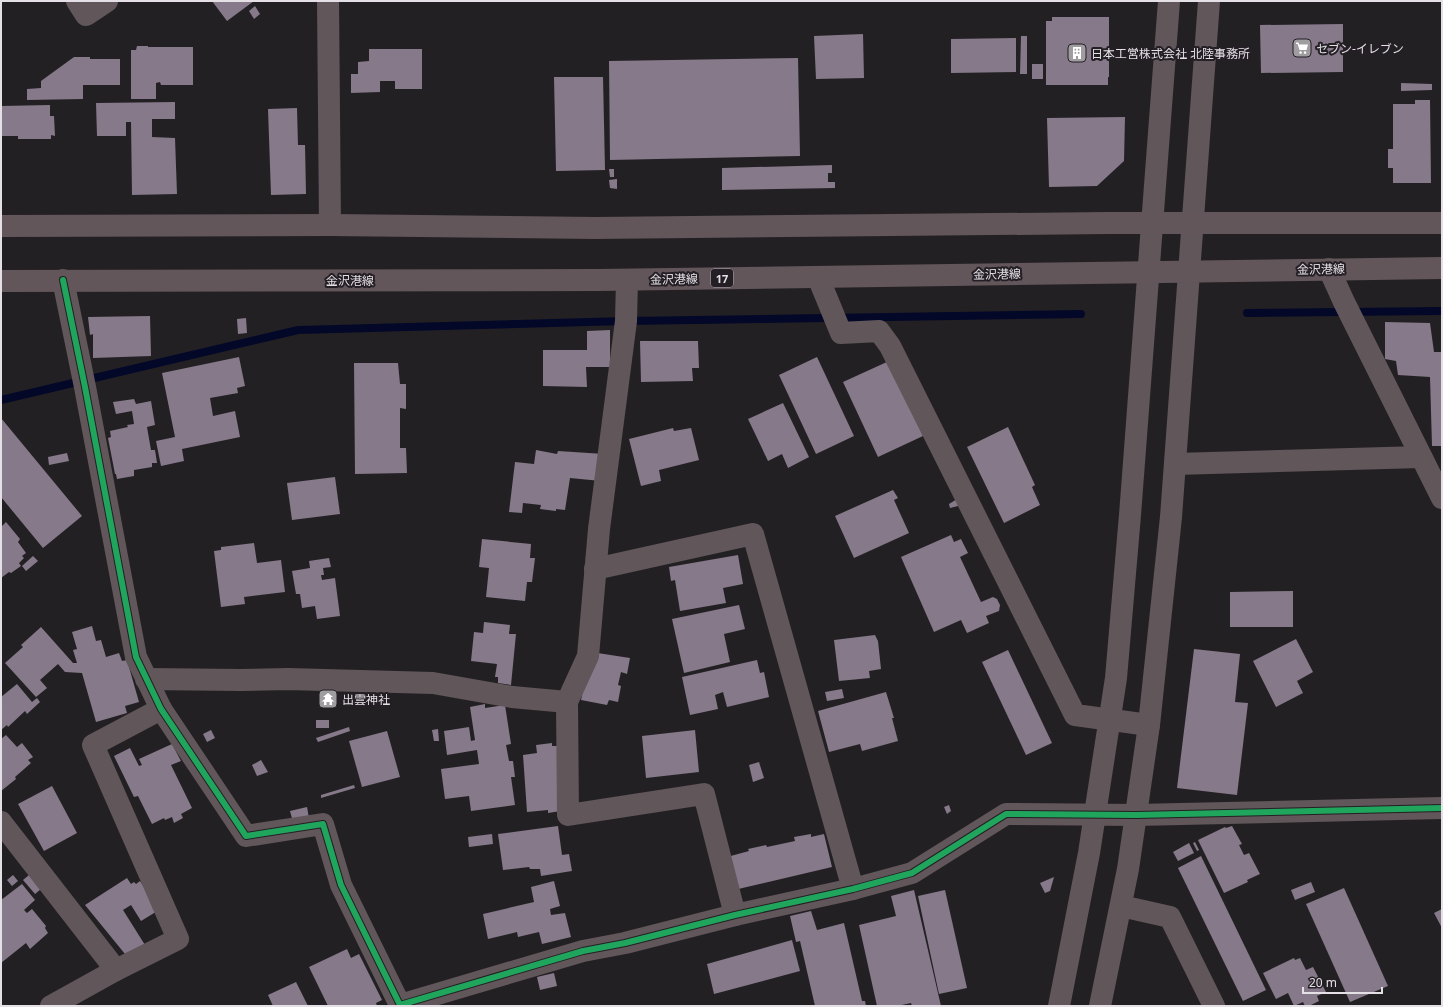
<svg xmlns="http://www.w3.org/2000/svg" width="1443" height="1007" font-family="'Noto Sans','Noto Sans JP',sans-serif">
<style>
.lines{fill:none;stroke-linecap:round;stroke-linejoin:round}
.stream{stroke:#030829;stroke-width:8}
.building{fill:#86798a}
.minor{stroke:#615659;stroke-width:22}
.major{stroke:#63565a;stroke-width:22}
.cycleway-casing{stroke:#241f25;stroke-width:8}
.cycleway{stroke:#20a55d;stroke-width:6}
.labels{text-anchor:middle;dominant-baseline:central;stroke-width:4;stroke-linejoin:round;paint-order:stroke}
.shield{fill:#241f25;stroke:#aaa6ab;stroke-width:1}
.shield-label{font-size:11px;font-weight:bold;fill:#e4e0e5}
.poi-label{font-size:12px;fill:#e4e0e5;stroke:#241f25;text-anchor:start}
.street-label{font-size:12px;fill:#e4e0e5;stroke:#241f25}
</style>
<rect width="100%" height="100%" fill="#232024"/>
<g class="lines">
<!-- stream -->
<g class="stream">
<polyline points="1247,313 1442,311"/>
<polyline points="1,400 298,330 626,321 1081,314"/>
</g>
</g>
<!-- building -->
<g class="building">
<polygon points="212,1 254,1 227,21"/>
<polygon points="255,6 260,14 254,19 249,11"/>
<polygon points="1052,17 1109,17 1109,77 1108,77 1108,85 1046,85 1046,21 1052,21"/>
<polygon points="1343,24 1343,72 1261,73 1260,25"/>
<polygon points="863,34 864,78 816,79 814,36"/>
<polygon points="1021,36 1027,36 1027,74 1020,74"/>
<polygon points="1016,38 1016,72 951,73 951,39"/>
<polygon points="137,46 148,46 148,47 193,47 193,85 161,85 160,82 156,83 156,99 131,99 131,50 136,50"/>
<polygon points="369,49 422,49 422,89 395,89 395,81 380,81 380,92 351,93 351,74 358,74 358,62 369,61"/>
<polygon points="74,57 90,57 90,59 120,59 120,85 83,85 83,99 27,100 27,89 41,88 41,81"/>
<polygon points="798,58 800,156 610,160 609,61"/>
<rect x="1032" y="64" width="11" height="15"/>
<polygon points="554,77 603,77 605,170 556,171"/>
<polygon points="1401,83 1432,84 1432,90 1401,91"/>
<polygon points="1415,100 1430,100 1431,183 1393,183 1393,168 1388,168 1388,149 1393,149 1393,104 1415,104"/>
<polygon points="175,102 175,119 152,119 152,137 175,138 177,194 132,195 131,122 126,122 126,136 97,136 96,103"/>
<polygon points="50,105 50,116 54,116 55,136 51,135 51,139 18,139 18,136 1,136 1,106"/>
<polygon points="297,108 298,145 305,145 306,194 271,195 268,109"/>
<polygon points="1125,117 1124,161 1097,186 1049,187 1047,118"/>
<polygon points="832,165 832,173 828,173 828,182 835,182 835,188 722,190 722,168"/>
<polygon points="609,169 614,169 614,177 610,177"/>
<polygon points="617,179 617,189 610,188 609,180"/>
<polygon points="150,316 151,356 93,358 93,334 90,335 88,317"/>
<polygon points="246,318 247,333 238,334 237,319"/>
<polygon points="1385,322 1430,323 1434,352 1442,352 1442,446 1432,446 1430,377 1398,375 1396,361 1385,359"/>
<polygon points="610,330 610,367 586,367 587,387 543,386 543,350 587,350 587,331"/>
<polygon points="640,341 698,341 699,368 692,368 693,381 641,382"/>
<polygon points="239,357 245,386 237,388 238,393 210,398 213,416 235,411 240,437 182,449 184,461 161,466 156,441 175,437 162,373"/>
<polygon points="817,357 854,436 816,454 779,375"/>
<polygon points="889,361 923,436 878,457 843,382"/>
<polygon points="354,363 398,363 400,384 406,384 406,409 400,408 400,448 406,448 407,473 355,474"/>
<polygon points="134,399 136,404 151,401 155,425 147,427 151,450 155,450 157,463 152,463 152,467 134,470 134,476 117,479 116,474 115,474 108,438 111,437 110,431 128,427 127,425 134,424 132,411 116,414 113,402"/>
<polygon points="783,403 809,457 788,468 782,454 768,461 748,419"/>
<polygon points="1,418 82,516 43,548 1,497"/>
<polygon points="1008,427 1035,485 1032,487 1040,505 1004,523 967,447"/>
<polygon points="673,428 674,431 691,428 699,460 659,470 661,481 641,486 629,439"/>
<polygon points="536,450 557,454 558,451 604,454 601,481 570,478 565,510 556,509 556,511 540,509 541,505 523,503 522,513 509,512 515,462 534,464"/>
<polygon points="67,453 69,461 49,465 48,457"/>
<polygon points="335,477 340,514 292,520 287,483"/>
<polygon points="893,490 898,498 894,500 909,533 854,558 835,516"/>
<polygon points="957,499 958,506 950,508 949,504"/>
<polygon points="6,522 20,539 18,542 26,553 22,556 24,558 19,563 21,566 11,573 9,572 1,578 1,527"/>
<polygon points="951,535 954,542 961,539 968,553 960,557 981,602 993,597 997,599 1000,605 999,611 986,616 989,623 967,633 961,620 934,632 901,557"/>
<polygon points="482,539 531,544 530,558 535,558 532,582 527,582 525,601 486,597 489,568 479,567"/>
<polygon points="254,543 257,563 281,560 285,592 244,597 245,604 221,607 214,551 221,550 221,547"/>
<polygon points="738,555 743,584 723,588 726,603 680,611 675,580 671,581 669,567"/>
<polygon points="33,556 38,561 26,571 22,566"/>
<polygon points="329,558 331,567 323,568 324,575 321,575 322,580 335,578 340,616 317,619 315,606 302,608 300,594 296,594 292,571 310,568 309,561"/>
<polygon points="1293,591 1293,627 1230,627 1230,592"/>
<polygon points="739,605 745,629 724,634 730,662 684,673 672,619"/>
<polygon points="484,622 510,625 509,634 516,634 511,685 498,683 498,677 495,677 497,664 471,661 474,632 483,633"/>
<polygon points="92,626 96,641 101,640 106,657 119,653 122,661 127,660 139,702 125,706 127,713 96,722 82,673 65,672 58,664 40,680 47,688 36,697 5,663 23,647 21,645 41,627 73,663 77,663 73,650 77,649 72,632"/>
<polygon points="875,635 878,641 881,669 869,671 870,678 839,681 834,640"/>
<polygon points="1296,639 1313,672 1297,681 1303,693 1276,707 1253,661"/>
<polygon points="1194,649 1240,654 1235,702 1248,703 1237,795 1177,788"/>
<polygon points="1008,650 1052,743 1026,755 982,662"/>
<polygon points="591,652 630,658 627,674 621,672 618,685 621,686 618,702 609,700 607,705 581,700"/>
<polygon points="757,660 760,673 764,672 769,697 727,707 723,692 715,695 718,709 690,715 682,677"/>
<polygon points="17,684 32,702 37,698 40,702 27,714 25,711 8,727 7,725 1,730 1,697"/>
<polygon points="842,689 844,698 827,701 825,692"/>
<polygon points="886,692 894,718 892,718 898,741 862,751 860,744 829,752 818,711"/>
<polygon points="485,704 485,708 505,705 511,744 506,745 509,761 513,761 515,777 511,777 515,805 471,811 469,796 445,799 441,769 479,764 477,750 447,755 444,731 469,727 471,741 475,740 470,707"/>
<rect x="316" y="720" width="13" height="8"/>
<polygon points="349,727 350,731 318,742 316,738"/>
<polygon points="438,729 439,741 434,741 432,730"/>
<polygon points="211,730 215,738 207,742 203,734"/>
<polygon points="695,730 699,772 646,778 642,736"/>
<polygon points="387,731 400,777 362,787 349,741"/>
<polygon points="6,735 17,747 22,743 33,757 28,760 31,763 15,777 16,779 1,791 1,739"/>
<polygon points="552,743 552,746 557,746 561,811 548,813 548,810 527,812 523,755 537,753 536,745"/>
<polygon points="172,744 181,761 171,765 192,808 181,814 183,818 174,823 172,817 165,820 164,818 152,824 138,796 134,797 114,756 130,748 139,766 142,765 139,759"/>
<polygon points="261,760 268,772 257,776 252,765"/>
<polygon points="759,762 764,778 753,782 749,765"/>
<polygon points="354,785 355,788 321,798 321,795"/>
<polygon points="52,786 77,833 44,851 18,804"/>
<polygon points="949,805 951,811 947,814 944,807"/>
<polygon points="307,807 309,818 293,822 290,811"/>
<polygon points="558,826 562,855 569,854 572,871 541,876 540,869 530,869 529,867 503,870 498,834"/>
<polygon points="1232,826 1242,844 1239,845 1244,855 1249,853 1260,874 1247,880 1248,882 1224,893 1198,840 1225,827 1226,828"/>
<polygon points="492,834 493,844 469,847 468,837"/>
<polygon points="811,834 811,837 824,834 832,867 734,890 727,857 749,851 748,849 766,845 767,847 795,841 794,837"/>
<polygon points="1195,842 1199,850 1197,851 1193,843"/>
<polygon points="1189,843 1194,853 1178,861 1173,852"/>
<polygon points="1201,856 1266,990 1243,1001 1178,868"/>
<polygon points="13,875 18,881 12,886 7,880"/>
<polygon points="29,875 41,889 35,894 23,880"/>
<polygon points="1054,877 1050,891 1045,893 1040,883"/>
<polygon points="127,878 131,884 134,882 136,884 140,881 159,910 141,921 131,905 123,910 145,945 125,954 85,905"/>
<polygon points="554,881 560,906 550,909 551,915 565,913 571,937 542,944 539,932 518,937 517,932 488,939 483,914 534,902 531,887"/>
<polygon points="1311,882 1315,892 1295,900 1291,890"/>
<polygon points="22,884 35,900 24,910 27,913 32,909 46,926 45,928 48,933 30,949 26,943 1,963 1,900"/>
<polygon points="1344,888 1388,986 1350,1002 1306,904"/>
<polygon points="914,890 941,1006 912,1006 911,1003 897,1006 877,1006 859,925 896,916 891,896"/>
<polygon points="945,890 967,988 939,994 918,896"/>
<polygon points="1442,909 1442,928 1434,913"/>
<polygon points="811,911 817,930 844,923 862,1001 865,1001 866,1006 852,1006 852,1005 846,1006 815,1006 800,941 796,942 790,916"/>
<polygon points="792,940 800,971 714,994 707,964"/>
<polygon points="347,949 351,958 359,954 382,1000 376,1003 377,1006 328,1006 309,967"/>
<polygon points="1294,958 1295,960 1300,958 1306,970 1313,967 1326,992 1317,996 1319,1001 1309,1006 1305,1006 1303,1002 1294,1006 1288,993 1276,999 1263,973"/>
<polygon points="554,973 557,986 540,990 537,977"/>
<polygon points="296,982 308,1006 273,1006 268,995"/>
</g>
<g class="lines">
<!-- minor -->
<g class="minor">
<polyline points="77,1 86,15 107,1"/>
<polyline points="328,1 330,225"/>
<polyline points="1329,269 1344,302 1442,498"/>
<polyline points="818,277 841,333 879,331 890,346 1075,715 1149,725"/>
<polyline points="63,280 85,387 136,657 161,709 246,836 323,824 341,885 400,1005 583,951 625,943 735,915 853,889 912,873 1006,814 1136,815 1442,808"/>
<polyline points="627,280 626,321 599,529 588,656 567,702 568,815 704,794 735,915"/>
<polyline points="1175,464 1421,457"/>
<polyline points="595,569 753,534 853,889"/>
<polyline points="146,679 240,680 288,679 433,683 512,697 567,702"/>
<polyline points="1,822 116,970"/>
<polyline points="1121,906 1170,917 1214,1006"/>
<polyline points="51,1006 116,970 178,939 93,745 161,709"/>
<polyline points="1059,1006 1089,853 1116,678 1130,515 1169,1"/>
<polyline points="1100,1006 1128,869 1149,725 1171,517 1209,1"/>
</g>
<!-- major -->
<g class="major">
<polyline points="1,226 330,225 595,228 1107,223 1442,223"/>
<polyline points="1,281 598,280 1442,268"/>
</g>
<!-- cycleway casing -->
<g class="cycleway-casing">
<polyline id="cycleway" points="63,280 85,387 136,657 161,709 246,836 323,824 341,885 400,1005 583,951 625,943 735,915 853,889 912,873 1006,814 1136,815 1442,808"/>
</g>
<!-- cycleway -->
<use href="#cycleway" class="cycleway"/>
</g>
<!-- icons -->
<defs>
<g id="supermarket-square" transform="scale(1)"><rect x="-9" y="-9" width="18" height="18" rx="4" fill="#a09da1" stroke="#241f25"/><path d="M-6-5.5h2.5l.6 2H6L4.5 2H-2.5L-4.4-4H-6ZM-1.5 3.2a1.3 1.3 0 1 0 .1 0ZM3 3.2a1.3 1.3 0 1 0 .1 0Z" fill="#fff"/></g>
<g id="building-square" transform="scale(1)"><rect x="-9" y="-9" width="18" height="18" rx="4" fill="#a09da1" stroke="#241f25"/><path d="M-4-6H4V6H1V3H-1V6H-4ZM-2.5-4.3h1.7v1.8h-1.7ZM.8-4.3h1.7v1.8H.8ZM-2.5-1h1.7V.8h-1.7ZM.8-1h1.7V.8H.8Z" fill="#fff"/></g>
<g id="temple-square" transform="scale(1)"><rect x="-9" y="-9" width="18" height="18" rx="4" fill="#a09da1" stroke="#241f25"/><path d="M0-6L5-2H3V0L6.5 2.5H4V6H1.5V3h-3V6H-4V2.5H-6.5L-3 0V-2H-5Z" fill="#fff"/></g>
</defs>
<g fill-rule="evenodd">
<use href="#supermarket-square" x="1302" y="48"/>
<use href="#building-square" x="1077" y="53"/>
<use href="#temple-square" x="328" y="699"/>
</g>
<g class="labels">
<!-- shield labels -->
<rect class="shield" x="711" y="269" width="22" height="18" rx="3"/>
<g class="shield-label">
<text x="722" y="278">17</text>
</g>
<!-- poi labels -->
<g class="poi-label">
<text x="1316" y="48">セブン-イレブン</text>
<text x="1091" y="53">日本工営株式会社 北陸事務所</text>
<text x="342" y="699">出雲神社</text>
</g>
<!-- street labels -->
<g class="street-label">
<text transform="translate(1321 269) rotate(-1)">金沢港線</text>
<text transform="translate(997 274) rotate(-1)">金沢港線</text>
<text transform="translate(674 279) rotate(-1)">金沢港線</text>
<text x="350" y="280">金沢港線</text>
</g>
</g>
<!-- border -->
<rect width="1443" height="1007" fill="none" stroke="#e4e0e5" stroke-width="4"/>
<!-- scale -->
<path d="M1303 987v6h79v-6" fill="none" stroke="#e4e0e5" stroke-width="2"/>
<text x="1309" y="987" font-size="12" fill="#e4e0e5" stroke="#241f25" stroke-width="3" paint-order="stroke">20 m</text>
</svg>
